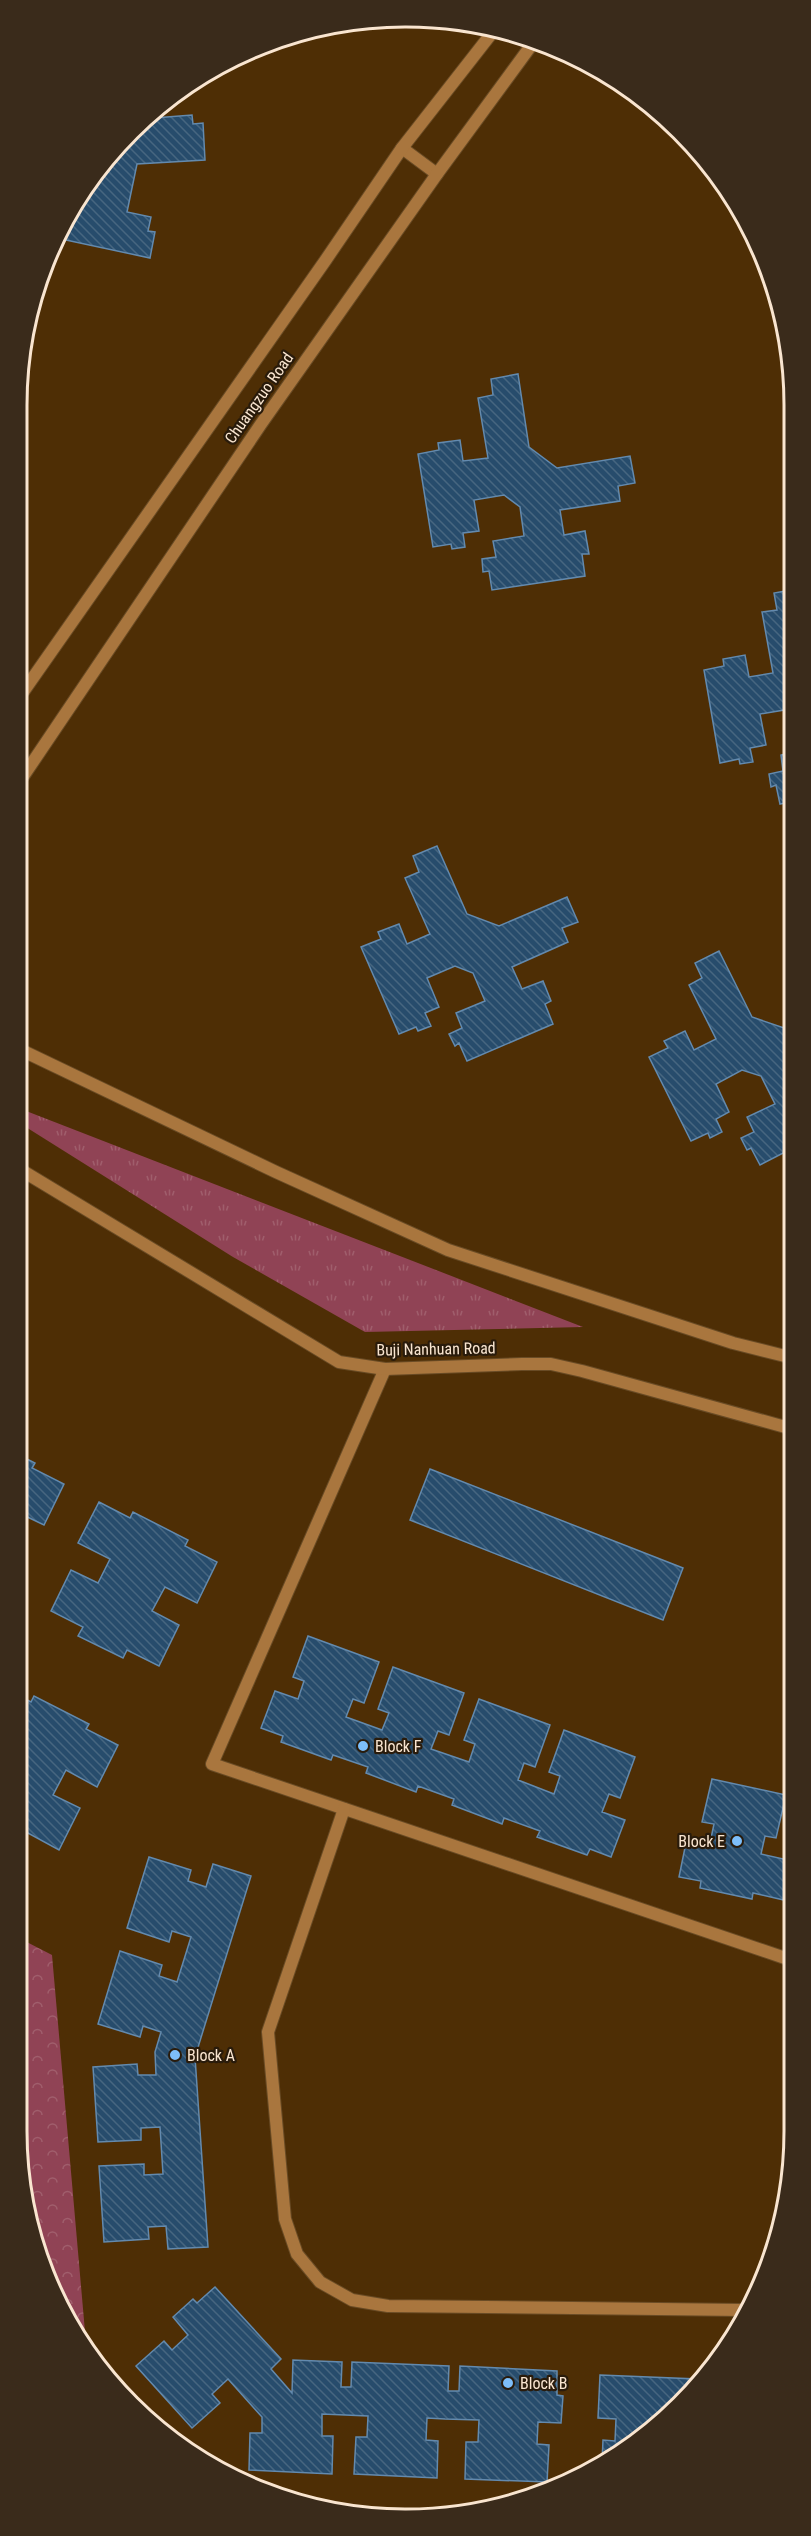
<svg xmlns="http://www.w3.org/2000/svg" width="811" height="2536" font-family="'Roboto Condensed',sans-serif">
<style>
.grass{fill:url(#grass-tufts)}
.forest{fill:url(#forest-crowns)}
.building{fill:url(#building-back-hatch);stroke:#638aae;stroke-width:1.5}
.lines{fill:none;stroke-linecap:round;stroke-linejoin:round}
.service-casing{stroke:#694b25;stroke-width:14}
.tertiary-casing{stroke:#694b25;stroke-width:14}
.service{stroke:#a9763e;stroke-width:12}
.tertiary{stroke:#a9763e;stroke-width:12}
.poi-dot{fill:#7dbef9;stroke:#291b0b;stroke-width:2}
.labels{text-anchor:middle;dominant-baseline:central;stroke-width:4.5;stroke-linejoin:round;paint-order:stroke}
.street-label{font-size:16px;fill:#f9e5d0;stroke:#291b0b}
.poi-label{font-size:16px;fill:#f9e5d0;stroke:#291b0b;text-anchor:start}
.rim{fill:none;stroke:#f9e5d0;stroke-width:3}
</style>
<defs>
<pattern id="grass-tufts" width="24" height="20" patternUnits="userSpaceOnUse" patternTransform="scale(1.5)"><rect width="24" height="20" fill="#904355"/><path d="M3 7l-1-3M5 7V3M7 7l1-3M15 17l-1-3M17 17v-4M19 17l1-3" fill="none" stroke="#a05e6c"/></pattern>
<pattern id="forest-crowns" width="20" height="18" patternUnits="userSpaceOnUse" patternTransform="scale(1.5)"><rect width="20" height="18" fill="#904355"/><path d="M2 6a3 3 0 1 1 6 0M12 15a3 3 0 1 1 6 0" fill="none" stroke="#a05e6c"/></pattern>
<pattern id="building-back-hatch" width="6" height="6" patternUnits="userSpaceOnUse" patternTransform="scale(1.5)"><rect width="6" height="6" fill="#274c6c"/><path d="M-1 5l2 2M0 0l6 6M5-1l2 2" fill="none" stroke="#476680"/></pattern>
</defs>
<rect width="100%" height="100%" fill="#4e2e05"/>
<!-- grass -->
<polygon class="grass" points="21,1109 583,1327 365,1332 233,1257 21,1124"/>
<!-- forest -->
<polygon class="forest" points="17,1937 52,1955 86,2343 46,2279 17,2131"/>
<!-- building -->
<g class="building">
<polygon points="192,115 193,124 203,123 205,160 137,164 127,212 151,217 148,231 155,232 150,258 61,239 82,189 154,118"/>
<polygon points="518,374 529,447 557,468 630,456 635,483 618,486 620,501 560,510 564,535 585,531 589,554 582,554 585,576 492,590 489,571 483,572 482,559 496,557 493,541 524,536 520,507 504,495 474,500 479,531 463,533 465,547 452,549 451,544 433,547 418,454 439,450 438,443 460,440 463,461 488,458 478,398 493,395 491,379"/>
<polygon points="791,590 790,709 760,714 766,745 750,748 753,762 740,764 739,759 720,763 704,670 724,666 723,659 745,655 749,677 773,673 762,612 777,610 774,593"/>
<polygon points="790,753 790,802 780,804 776,785 771,787 769,774 783,771 781,755"/>
<polygon points="437,846 467,914 499,926 567,897 578,922 562,928 568,942 512,967 522,989 543,981 551,1001 545,1004 553,1024 467,1061 459,1043 455,1046 449,1034 462,1028 456,1013 485,1001 473,973 455,966 427,978 439,1007 425,1013 431,1026 418,1031 416,1027 399,1034 361,947 381,939 378,932 399,924 407,944 430,934 405,878 419,872 413,856"/>
<polygon points="719,951 752,1017 784,1028 790,1026 789,1150 760,1165 751,1148 747,1150 741,1138 754,1132 747,1117 775,1104 761,1076 742,1070 716,1084 729,1112 716,1119 722,1132 710,1138 708,1133 691,1141 649,1057 668,1048 664,1041 685,1031 694,1050 716,1039 689,985 702,978 695,963"/>
<polygon points="19,1455 35,1463 32,1468 64,1484 44,1525 19,1513"/>
<polygon points="430,1469 683,1568 663,1620 410,1520"/>
<polygon points="99,1502 130,1518 133,1512 188,1540 185,1546 217,1562 197,1603 165,1587 152,1611 179,1625 159,1666 127,1650 123,1658 78,1636 83,1627 51,1611 71,1570 98,1583 110,1559 78,1543"/>
<polygon points="19,1543 26,1547 19,1561"/>
<polygon points="308,1636 379,1662 364,1703 353,1699 346,1717 382,1730 389,1713 378,1709 393,1667 464,1693 449,1735 438,1731 431,1749 469,1762 475,1744 464,1740 479,1699 550,1725 535,1767 524,1763 518,1780 554,1794 560,1776 549,1772 564,1730 635,1757 620,1798 609,1794 602,1812 625,1820 611,1857 590,1849 587,1855 537,1837 540,1831 504,1818 502,1824 452,1805 454,1799 418,1786 416,1792 366,1773 368,1767 333,1755 331,1760 281,1742 283,1736 261,1728 275,1691 298,1699 304,1681 293,1677"/>
<polygon points="18,1695 31,1702 34,1696 89,1724 86,1729 118,1745 97,1787 66,1770 53,1795 80,1808 59,1850 28,1833 23,1842 18,1839"/>
<polygon points="712,1779 786,1795 776,1838 765,1836 761,1854 788,1860 788,1901 753,1893 752,1899 700,1888 701,1881 679,1877 687,1838 710,1843 714,1824 702,1822"/>
<polygon points="149,1857 191,1870 188,1881 206,1887 213,1864 251,1876 195,2057 208,2247 168,2249 166,2226 148,2227 149,2239 104,2242 99,2166 144,2164 144,2175 163,2174 160,2127 141,2128 141,2140 98,2142 93,2067 137,2064 138,2075 156,2075 155,2052 161,2032 143,2026 140,2037 98,2024 120,1951 162,1965 159,1976 177,1982 191,1937 172,1931 169,1942 127,1928"/>
<polygon points="215,2287 281,2359 271,2369 292,2393 293,2360 342,2362 341,2387 351,2387 352,2362 449,2366 448,2391 459,2391 460,2366 557,2371 557,2395 563,2396 561,2423 538,2422 537,2444 549,2445 547,2482 465,2479 466,2442 478,2442 479,2420 445,2419 427,2418 426,2440 438,2441 437,2478 354,2474 356,2437 367,2437 368,2416 322,2414 322,2436 333,2436 332,2474 249,2470 250,2433 262,2433 262,2417 228,2379 212,2394 220,2403 192,2428 136,2366 164,2341 172,2350 188,2335 173,2317 193,2299 197,2303"/>
<polygon points="600,2375 697,2379 622,2454 602,2463 603,2440 615,2441 616,2419 598,2418"/>
</g>
<g class="lines">
<!-- service casing -->
<g class="service-casing">
<g id="service">
<polyline points="385,1369 212,1764 788,1959"/>
<polyline points="344,1809 268,2032 285,2219 297,2254 320,2282 352,2300 388,2306 744,2310"/>
</g>
</g>
<!-- tertiary casing -->
<g class="tertiary-casing">
<g id="tertiary">
<polyline points="402,148 437,174"/>
<polyline points="23,692 325,261 402,148 495,29"/>
<polyline points="22,778 261,424 437,174 533,43"/>
<polyline points="21,1050 276,1172 448,1250 733,1343 789,1357"/>
<polyline points="21,1170 339,1362 385,1369 522,1364 551,1364 582,1371 789,1428"/>
</g>
</g>
<!-- service -->
<use href="#service" class="service"/>
<!-- tertiary -->
<use href="#tertiary" class="tertiary"/>
</g>
<!-- markers -->
<g class="poi-dot">
<circle cx="363" cy="1746" r="6"/>
<circle cx="737" cy="1841" r="6"/>
<circle cx="175" cy="2055" r="6"/>
<circle cx="508" cy="2383" r="6"/>
</g>
<g class="labels">
<!-- street labels -->
<g class="street-label">
<text transform="translate(259 398) rotate(-55)">Chuangzuo Road</text>
<text transform="translate(436 1349) rotate(-1)">Buji Nanhuan Road</text>
</g>
<!-- poi labels -->
<g class="poi-label">
<text x="375" y="1746">Block F</text>
<text x="725" y="1841" text-anchor="end">Block E</text>
<text x="187" y="2055">Block A</text>
<text x="520" y="2383">Block B</text>
</g>
</g>
<!-- crop -->
<path d="M0 0H811V2536H0ZM405 27H406A378 378 0 0 1 784 405V2131A378 378 0 0 1 406 2509H405A378 378 0 0 1 27 2131V405A378 378 0 0 1 405 27Z" fill="#3a2b1b" fill-rule="evenodd"/>
<path class="rim" d="M405 27H406A378 378 0 0 1 784 405V2131A378 378 0 0 1 406 2509H405A378 378 0 0 1 27 2131V405A378 378 0 0 1 405 27Z"/>
</svg>
